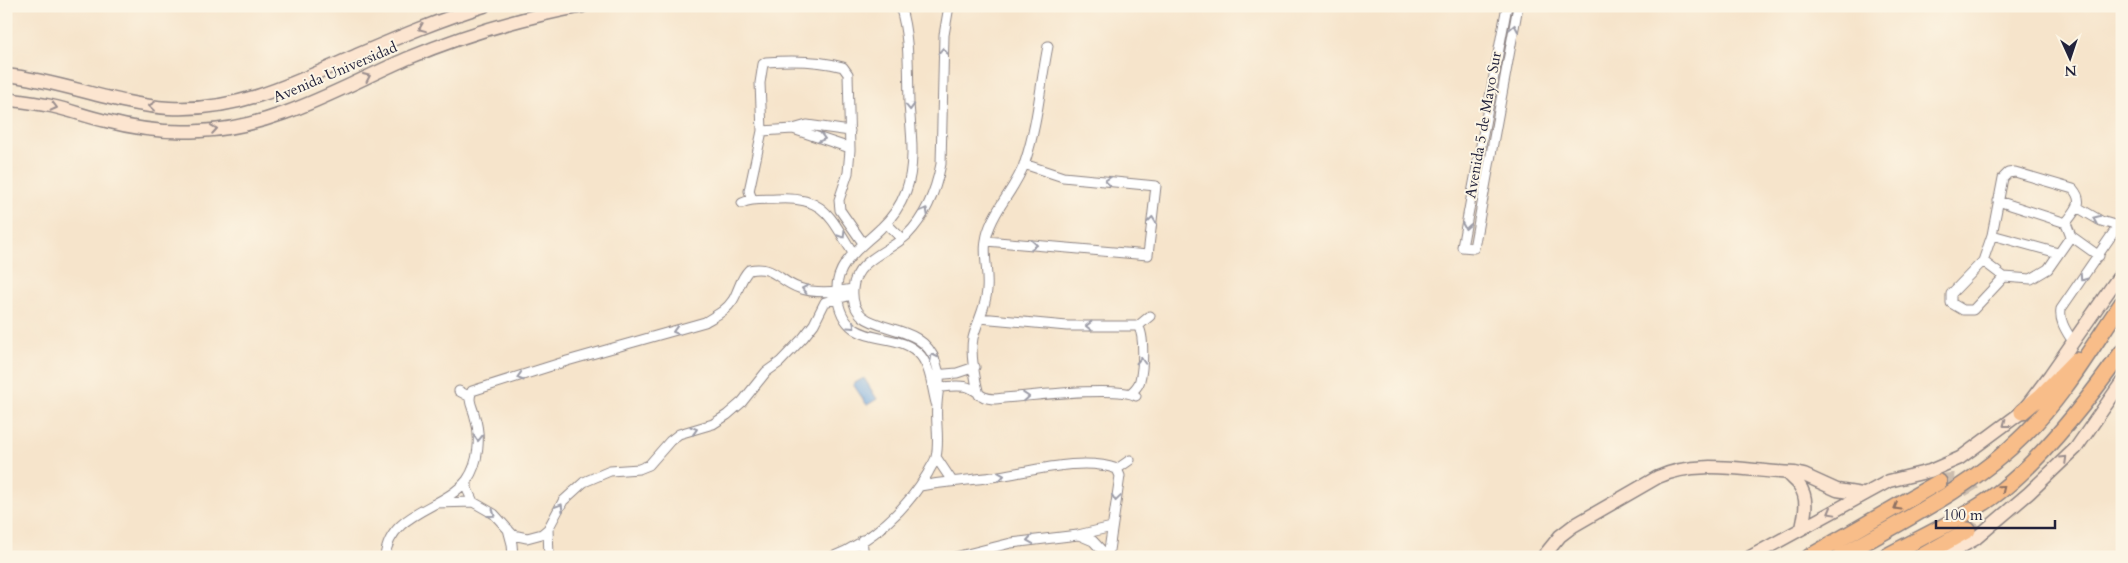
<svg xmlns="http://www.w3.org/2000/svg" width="2128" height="563" viewBox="0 0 2128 563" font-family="Cardo,serif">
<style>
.water{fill:#72a8e0;stroke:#4a658e}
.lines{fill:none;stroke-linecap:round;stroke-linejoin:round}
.highway-tunnel{stroke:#ccbdae;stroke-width:15;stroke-dasharray:15 8;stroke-linecap:butt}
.street-casing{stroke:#8c8383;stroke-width:11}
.secondary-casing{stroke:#8c8383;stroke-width:15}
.highway-casing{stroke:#8c8383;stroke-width:18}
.street{stroke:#fff;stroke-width:9}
.secondary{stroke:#fce5d0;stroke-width:12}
.highway{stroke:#f8bd89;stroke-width:15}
.oneway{stroke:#9a8d8d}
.oneway2{stroke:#9c9ca7}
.oneway3{stroke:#8d7062}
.labels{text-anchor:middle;stroke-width:4;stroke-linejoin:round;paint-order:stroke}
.street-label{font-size:15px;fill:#22223b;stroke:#fcf5e5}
</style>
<rect width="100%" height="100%" fill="#fcf5e5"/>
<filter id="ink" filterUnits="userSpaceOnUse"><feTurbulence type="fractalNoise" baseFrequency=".02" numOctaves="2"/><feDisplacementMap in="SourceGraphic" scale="10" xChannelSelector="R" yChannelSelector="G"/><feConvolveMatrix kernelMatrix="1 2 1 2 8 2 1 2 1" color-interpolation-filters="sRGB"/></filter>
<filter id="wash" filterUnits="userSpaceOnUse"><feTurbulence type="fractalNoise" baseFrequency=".0096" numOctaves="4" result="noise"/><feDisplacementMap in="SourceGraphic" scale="20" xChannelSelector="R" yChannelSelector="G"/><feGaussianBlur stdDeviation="1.12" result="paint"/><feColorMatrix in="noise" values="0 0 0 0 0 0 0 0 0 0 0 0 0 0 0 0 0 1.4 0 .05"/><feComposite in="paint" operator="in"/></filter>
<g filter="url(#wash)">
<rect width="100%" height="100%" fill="#f6e4cb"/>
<path class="water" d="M864 378 877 399 867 405 853 384Z"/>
</g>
<g filter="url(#ink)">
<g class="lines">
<path class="highway-tunnel" d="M1939 482C1953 479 1965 479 1973 493 1974 497 1977 501 1977 504 1978 514 1973 522 1968 530"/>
<defs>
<path id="street" d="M900 6C910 37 908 72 909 104 911 131 916 164 906 191 901 204 892 218 881 228 862 247 834 263 837 294 843 354 897 326 921 356 931 369 932 388 936 403
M1507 6 1462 247 1474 248 1518 6
M793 129 850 148
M762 131 793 129 807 125 850 131
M1024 164 1063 177 1156 186
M2015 172 2073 189C2085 203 2075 210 2066 223L2071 236 2048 269 2031 279 2004 277 1973 310H1963L1951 303V294L1983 261 1992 235 2003 178 2008 173Z
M752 199 749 191 762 131 760 83 763 64 766 62C792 60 818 60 843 67L848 74 850 150 848 173 839 200 840 210 863 243
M1998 201 2066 223
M742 203C753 198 765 200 777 199 825 196 830 217 853 253
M2077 207 2101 221 2118 226
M886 223 902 239
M1992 235 2058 253
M2071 236 2099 256
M986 241 1148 255
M1148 255 1156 186
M1983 261 2004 277
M980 318 1067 326H1138
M1138 326 1150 316
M2073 342C2067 332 2059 322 2061 309L2118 226 2122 224
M934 375 957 373 975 367
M934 388C944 387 961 384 970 388 981 392 978 398 995 399 1021 397 1118 385 1136 396
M459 391 470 397
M1131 393C1135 389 1139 386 1140 380 1143 369 1145 335 1138 326
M979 395C975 380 970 353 973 338 977 322 986 307 987 290 989 267 980 250 990 226 999 203 1017 186 1025 162 1038 123 1040 86 1048 46
M936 457 952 481
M1117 469 1130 460
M467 480V489L473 502
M920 486C942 482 963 481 985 478 1023 474 1081 455 1117 469L1120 476 1108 557
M436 503 473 502 494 514 513 535 527 538 542 534 548 529 563 501 584 482 610 471 639 469 649 465 670 441 679 434 713 424 727 415 742 402 766 372 780 362 803 338 814 324 825 302 848 296
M508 529 512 544 513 557
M548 529 549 557
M1079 535 1093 541 1108 557
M862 540 864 557
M385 557C390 511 443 510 467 480 479 463 481 436 475 417 473 407 467 401 472 391L567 361 705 322C715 316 726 311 733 300 739 290 740 279 749 270 775 265 778 281 799 288 815 294 836 292 853 289
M832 557C871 542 907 509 928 473 930 468 935 462 936 457 940 440 935 421 937 404 938 387 942 380 936 363 920 313 849 342 853 289 855 260 889 252 907 235 926 216 936 190 941 164L944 35 949 6
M955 557 1011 543 1078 535 1112 527"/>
<path id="secondary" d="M6 75C62 81 113 104 169 108 237 112 297 82 357 55 399 37 441 19 484 6
M6 99C21 101 36 103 51 106 70 110 88 117 106 121 136 129 168 133 200 131 274 128 340 88 406 59 463 35 523 17 583 6
M1788 473C1791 478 1796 480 1799 485 1809 498 1805 514 1802 528
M1543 557 1560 536 1573 526 1658 477C1699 458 1751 472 1795 473L1804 475 1837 490 1862 494
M1750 557 1889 481 1930 471 1960 458 2022 412 2050 375 2122 272
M1943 557 1975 539 2029 493 2076 448 2122 382"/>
<path id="highway" d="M2022 412 2041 396 2076 360
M1809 557 1939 482
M1839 557C1904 520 1973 487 2025 434 2064 396 2091 348 2122 303
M1885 557C1916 540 1949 525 1979 506 2032 474 2086 403 2122 352
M1920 557 1968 530"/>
</defs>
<use href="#street" class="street-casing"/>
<use href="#secondary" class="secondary-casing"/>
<use href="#highway" class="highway-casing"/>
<use href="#street" class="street"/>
<use href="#secondary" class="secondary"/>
<use href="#highway" class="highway"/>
</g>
<defs><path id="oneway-chevron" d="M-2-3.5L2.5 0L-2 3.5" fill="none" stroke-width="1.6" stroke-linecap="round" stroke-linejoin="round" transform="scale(1.25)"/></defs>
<g class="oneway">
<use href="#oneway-chevron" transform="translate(422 28) rotate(158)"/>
<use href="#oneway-chevron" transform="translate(367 77) rotate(-24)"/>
<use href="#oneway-chevron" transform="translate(152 106) rotate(-174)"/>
<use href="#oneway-chevron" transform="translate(54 107) rotate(14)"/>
<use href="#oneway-chevron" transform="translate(214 129) rotate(-9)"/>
<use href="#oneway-chevron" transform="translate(2006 424) rotate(143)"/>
<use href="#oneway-chevron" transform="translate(2064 459) rotate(-44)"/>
<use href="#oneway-chevron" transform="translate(1831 512) rotate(151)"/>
</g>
<g class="oneway2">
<use href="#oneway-chevron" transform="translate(1514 28) rotate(-79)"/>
<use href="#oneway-chevron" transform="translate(943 51) rotate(-88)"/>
<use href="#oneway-chevron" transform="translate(910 107) rotate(88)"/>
<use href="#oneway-chevron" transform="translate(822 138) rotate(15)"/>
<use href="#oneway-chevron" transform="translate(1108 181) rotate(-175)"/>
<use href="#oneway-chevron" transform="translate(925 211) rotate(-62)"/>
<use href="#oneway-chevron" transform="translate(2096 219) rotate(-156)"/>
<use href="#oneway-chevron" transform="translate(1152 220) rotate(-83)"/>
<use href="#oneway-chevron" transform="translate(1466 226) rotate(100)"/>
<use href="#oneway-chevron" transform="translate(842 235) rotate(57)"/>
<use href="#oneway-chevron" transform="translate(1034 245) rotate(5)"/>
<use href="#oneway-chevron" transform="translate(2083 278) rotate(125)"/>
<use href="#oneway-chevron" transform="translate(805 289) rotate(-168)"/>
<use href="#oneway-chevron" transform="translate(852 326) rotate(42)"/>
<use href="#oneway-chevron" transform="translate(1089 326) rotate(-180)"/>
<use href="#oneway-chevron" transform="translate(676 331) rotate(163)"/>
<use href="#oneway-chevron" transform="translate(933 357) rotate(-117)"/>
<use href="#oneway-chevron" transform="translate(1141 361) rotate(-87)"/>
<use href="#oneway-chevron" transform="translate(520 377) rotate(163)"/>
<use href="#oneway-chevron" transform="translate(1026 397) rotate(-4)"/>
<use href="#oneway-chevron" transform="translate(694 430) rotate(-17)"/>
<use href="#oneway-chevron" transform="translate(478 438) rotate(91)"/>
<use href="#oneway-chevron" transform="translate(1001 476) rotate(-9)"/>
<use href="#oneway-chevron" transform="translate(1116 498) rotate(98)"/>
<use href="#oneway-chevron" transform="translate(560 507) rotate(-59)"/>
<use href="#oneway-chevron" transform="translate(492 514) rotate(36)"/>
<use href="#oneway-chevron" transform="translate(1030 540) rotate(171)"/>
</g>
<g class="oneway3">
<use href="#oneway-chevron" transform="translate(2002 488) rotate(-39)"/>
<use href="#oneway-chevron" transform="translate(1897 507) rotate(150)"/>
</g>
</g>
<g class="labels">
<g class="street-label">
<text transform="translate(335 72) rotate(-23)" y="5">Avenida Universidad</text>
<text transform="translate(1483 125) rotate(-80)" y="5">Avenida 5 de Mayo Sur</text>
</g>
</g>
<rect width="2128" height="563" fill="none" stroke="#fcf5e5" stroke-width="25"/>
<g transform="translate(2070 58) rotate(177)" stroke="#fcf5e5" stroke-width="4" paint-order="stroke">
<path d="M0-4L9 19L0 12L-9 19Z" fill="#22223b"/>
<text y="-8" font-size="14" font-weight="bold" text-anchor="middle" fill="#22223b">N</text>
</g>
<path d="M1936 520v8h119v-8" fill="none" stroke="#22223b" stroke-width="2.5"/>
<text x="1943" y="520" font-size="15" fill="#22223b" stroke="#fcf5e5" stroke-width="4" paint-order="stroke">100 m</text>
</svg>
